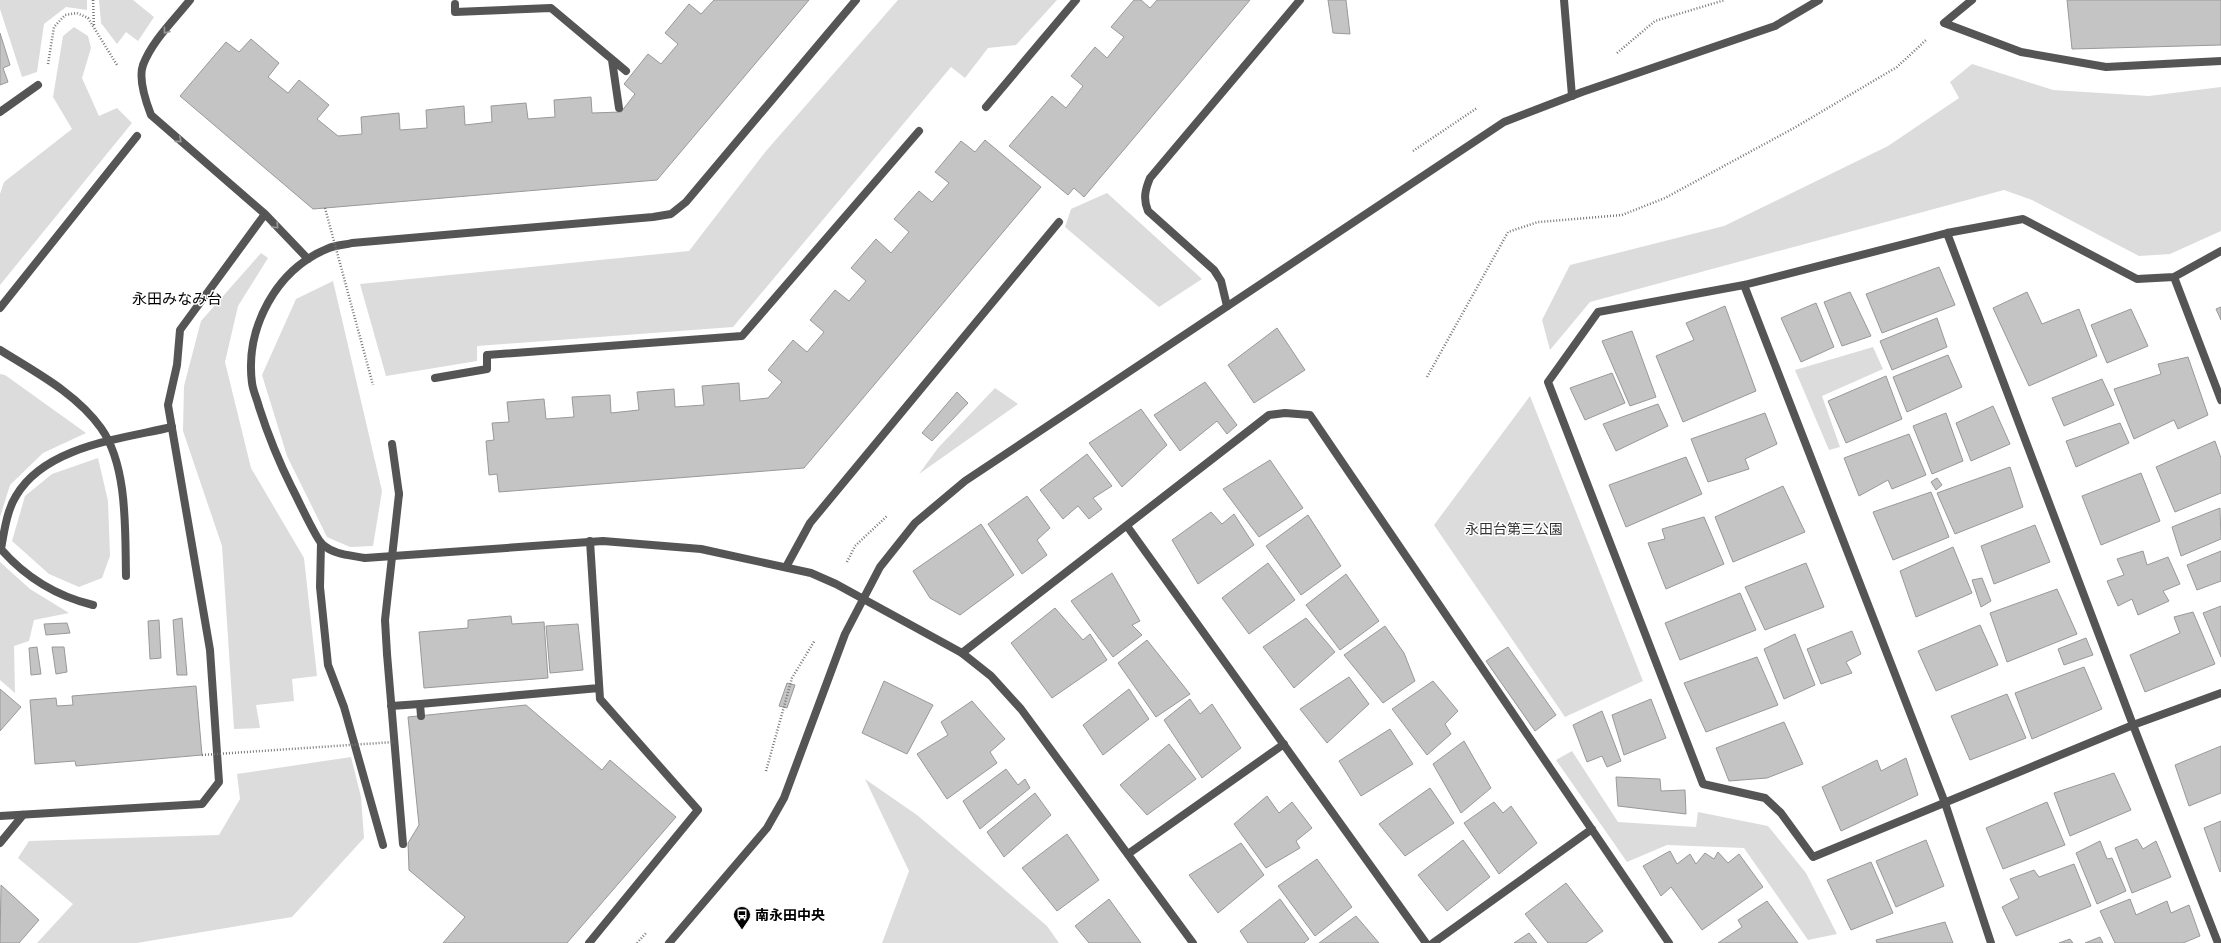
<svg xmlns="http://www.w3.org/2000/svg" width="2221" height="943" viewBox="0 0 2221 943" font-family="Manrope,'Noto Sans JP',sans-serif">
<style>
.green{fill:#dcdcdc}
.building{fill:#c4c4c4;stroke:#999}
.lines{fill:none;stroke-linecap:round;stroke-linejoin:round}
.path{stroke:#777;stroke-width:2.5;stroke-dasharray:1 2;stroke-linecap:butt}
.service{stroke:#555;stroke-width:8}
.pedestrian{stroke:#555;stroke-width:8}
.minor{stroke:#555;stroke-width:8}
.tertiary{stroke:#555;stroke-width:8}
.path-bridge{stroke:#777;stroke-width:2.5;stroke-dasharray:1 2;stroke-linecap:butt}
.pedestrian-bridge{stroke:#555;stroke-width:8}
.oneway{stroke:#999}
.labels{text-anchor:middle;stroke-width:3;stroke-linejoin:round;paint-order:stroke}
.park-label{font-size:14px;fill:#333;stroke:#fff}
.poi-label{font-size:14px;font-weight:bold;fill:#000;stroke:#fff;text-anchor:start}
.neighbourhood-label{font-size:15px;fill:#000;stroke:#fff}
</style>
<rect width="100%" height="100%" fill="#fff"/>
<path class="green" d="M0 0H87V10L66 7 44 24 37 72 22 77 0 9Z
M99 0H133L154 17 138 41 126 32 117 44 101 23Z
M898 0H1057L1016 45 988 48 965 78 951 67 733 327 477 346V361L386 376 360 284 689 251 766 151Z
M74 27 88 36 91 48 82 78 99 116 117 108 132 123 0 285V194L4 182 72 129 53 97 63 36Z
M1972 64 2053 90 2149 96 2221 87V231L2170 254 2139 256 2032 200 2004 190 1590 302 1550 350 1542 320 1570 265 1724 226 1888 146 1959 98 1950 82Z
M1107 193 1202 279 1159 307 1065 227 1071 209Z
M261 253 268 258 238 306 225 362 251 468 304 558 317 676 292 679 294 701 256 705 260 728 234 729 222 546 183 431 184 386 201 321Z
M333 281 382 491 373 546 350 547 327 537 287 456 262 375 296 299Z
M1873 347 1883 369 1822 396 1840 447 1829 450 1795 370Z
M0 374 5 375 86 433 43 453 10 485 0 517Z
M995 388 1018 404 919 474 938 448Z
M1530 396 1643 681 1565 717 1434 525Z
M98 458 108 501 110 556 102 578 79 587 49 574 12 541 25 496 52 474Z
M0 562 30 589 69 613 34 620 29 641 14 646 15 693 0 680Z
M1572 751 1618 822 1696 827 1698 812 1768 826 1806 873 1837 934 1808 940 1744 848 1667 845 1627 862 1556 760Z
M351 757 361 797 364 838 292 917 137 943H37L73 904 18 858 29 841 219 835 240 799 237 774Z
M865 779 917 815 1047 926 1059 943H882L909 871Z"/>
<path class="building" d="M714 0H809L657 180 313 209 180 96 226 42 239 52 251 39 279 63 268 77 288 93 299 80 329 105 317 119 338 136 362 134 361 117 399 113 400 130 427 128 426 110 464 106 465 125 492 122 491 106 526 103 528 119 555 117 554 100 591 97 592 113 621 112 635 94 624 84 648 54 661 64 678 44 665 33 689 4 701 14Z
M1134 0H1141L1150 8 1157 0H1250L1084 197 1074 188 1068 195 1009 146 1052 96 1066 108 1083 86 1071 76 1095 47 1107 58 1124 37 1111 27Z
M1328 0H1346L1350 34 1333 33Z
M2067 0H2221V45L2072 49Z
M0 33 10 65 3 68 8 82 0 85Z
M985 140 1041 187 804 468 499 492 497 474 489 475 486 441 494 440 492 423 509 422 507 402 544 399 546 419 574 417 572 397 610 395 611 413 639 410 637 392 674 389 675 407 704 405 702 386 739 383 740 401 768 398 782 382 768 370 793 340 807 352 824 332 810 320 835 290 849 301 866 281 851 268 876 239 891 253 909 232 894 219 919 191 932 202 949 183 935 172 961 141 975 152Z
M1939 267 1955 305 1882 333 1866 294Z
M1850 292 1871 336 1842 346 1824 302Z
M2027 292 2042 324 2079 309 2097 356 2029 386 1993 308Z
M1816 303 1834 347 1801 362 1781 318Z
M1725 306 1756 391 1683 422 1656 356 1694 340 1686 323Z
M2221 307V320L2216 309Z
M2131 309 2148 346 2107 363 2091 325Z
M1937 318 1947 347 1892 370 1880 341Z
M1277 328 1305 370 1254 403 1228 365Z
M1632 331 1656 397 1630 406 1602 341Z
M1948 355 1962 387 1907 412 1893 377Z
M2188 357 2208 415 2178 429 2174 420 2134 439 2114 389 2161 374 2158 364Z
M1612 373 1625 403 1585 420 1570 388Z
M1886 376 1902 419 1846 443 1828 401Z
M2102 379 2114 405 2064 426 2052 398Z
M1205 382 1237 425 1227 434 1217 421 1180 451 1154 415Z
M957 392 968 403 932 441 922 433Z
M1658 404 1668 426 1616 451 1603 424Z
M1993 406 2010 444 1971 461 1956 423Z
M1141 409 1167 445 1122 487 1089 443Z
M1765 413 1777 444 1745 459 1749 469 1708 482 1691 439Z
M1946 413 1963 461 1932 474 1913 426Z
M2120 423 2129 443 2076 467 2066 441Z
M1909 434 1926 475 1892 489 1888 480 1859 496 1844 458Z
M2215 441 2221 458V493L2175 512 2156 467Z
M1087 454 1112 486 1093 498 1102 509 1089 519 1078 506 1063 519 1040 490Z
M1686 457 1702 494 1626 527 1609 485Z
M1270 460 1303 508 1259 537 1223 489Z
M2010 467 2023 507 1955 534 1937 493Z
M2141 473 2160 521 2101 545 2082 496Z
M1937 478 1942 485 1936 490 1931 482Z
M1783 486 1805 532 1733 562 1715 517Z
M1931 492 1949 537 1893 560 1873 512Z
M1027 496 1050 528 1037 540 1047 555 1022 574 988 524Z
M2220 508 2221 539 2181 556 2172 527Z
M1211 512 1222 524 1234 514 1254 545 1198 584 1172 540Z
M1308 515 1341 566 1301 595 1266 546Z
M1704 517 1724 564 1666 589 1648 543 1665 539 1662 529Z
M981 524 1014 575 960 615 930 598 913 571Z
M2035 525 2050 562 1994 584 1981 546Z
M1953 547 1972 593 1916 617 1900 571Z
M2143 551 2147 565 2168 557 2180 584 2163 591 2169 601 2138 615 2132 599 2118 606 2107 581 2124 575 2117 559Z
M2221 551V581L2197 590 2187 565Z
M1268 563 1295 600 1249 634 1222 598Z
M1806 563 1824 607 1765 630 1745 587Z
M1112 573 1140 621 1132 625 1142 635 1113 657 1071 601Z
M1346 574 1379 621 1340 650 1306 605Z
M1982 578 1991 601 1981 607 1972 580Z
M2057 589 2077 634 2007 662 1990 613Z
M1740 593 1756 630 1680 660 1665 623Z
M2221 606V657L2203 613Z
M1055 608 1083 640 1090 634 1107 660 1052 698 1011 643Z
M2193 612 2215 664 2145 692 2130 655 2180 633 2174 617Z
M511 616 512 624 544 622 548 678 424 688 419 632 468 628V620Z
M182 618 187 675H177L173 620Z
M1306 618 1335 652 1294 688 1263 647Z
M159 620 161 658 150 659 148 621Z
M67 623 70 633 46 635 44 624Z
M578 624 583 670 550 673 546 626Z
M1980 625 1998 665 1936 691 1918 651Z
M1385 626 1404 653 1415 681 1383 703 1344 655Z
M1852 631 1861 654 1846 662 1852 673 1821 684 1807 649Z
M1795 634 1815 685 1784 699 1764 649Z
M2086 638 2093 655 2064 665 2058 649Z
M1147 640 1190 694 1156 717 1118 663Z
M37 647 41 674 31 675 29 648Z
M52 647H64L67 672 56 674Z
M1508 647 1556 715 1535 731 1486 661Z
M1757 657 1778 705 1706 732 1684 683Z
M2084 667 2102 709 2032 739 2015 693Z
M1349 677 1369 704 1327 743 1300 709Z
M884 681 933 705 907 754 862 733Z
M1433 681 1458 711 1445 724 1451 734 1427 755 1392 709Z
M787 683 795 685 787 708 779 706Z
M196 686 202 755 76 766 75 761 35 764 30 700 56 698 57 706 73 705 72 696Z
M0 689 21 707 0 731Z
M1129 689 1149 719 1103 755 1083 725Z
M2007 694 2026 738 1970 760 1951 716Z
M1190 699 1200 714 1212 704 1241 748 1202 778 1164 720Z
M1651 699 1666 738 1624 755 1612 715Z
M972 701 1005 739 990 752 997 763 947 799 917 754 948 735 941 722Z
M526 705 602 770 610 760 676 817 567 943H443L465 917 409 870 408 843 419 825 408 717Z
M1602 711 1621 761 1607 767 1602 756 1587 762 1573 725Z
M1784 722 1803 764 1767 778 1729 781 1716 748Z
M1390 729 1413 764 1361 796 1339 761Z
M1464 741 1491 788 1461 813 1433 764Z
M1169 744 1196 779 1147 815 1120 785Z
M2221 746V793L2189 806 2175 765Z
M1906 758 1918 795 1841 831 1822 787 1877 760 1881 771Z
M1006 769 1018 785 1025 779 1030 788 980 829 963 801Z
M2114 773 2131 810 2070 836 2054 793Z
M1616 777 1660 779 1661 791 1685 790 1686 814 1618 806Z
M1430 788 1454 823 1405 856 1379 824Z
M1035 793 1051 815 1004 857 987 832Z
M1267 796 1279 813 1292 802 1312 828 1296 841 1300 848 1266 868 1234 824Z
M1494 802 1503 813 1511 806 1537 843 1499 874 1464 823Z
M2047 802 2065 845 2003 869 1986 828Z
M2221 821V871L2220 872 2204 828Z
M1067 834 1099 880 1057 911 1022 868Z
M2137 839 2143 849 2156 841 2171 877 2132 893 2115 848Z
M1463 840 1490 877 1447 911 1418 875Z
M1926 840 1944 886 1896 907 1876 861Z
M2100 841 2107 859 2112 858 2126 891 2097 904 2076 853Z
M1241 843 1264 875 1218 913 1189 875Z
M1670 851 1677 864 1690 854 1696 864 1705 853 1714 859 1718 852 1728 863 1739 854 1763 887 1702 930 1671 887 1661 896 1643 866Z
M1317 859 1352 907 1315 936 1278 886Z
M1871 862 1893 913 1851 930 1827 880Z
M2074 864 2091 906 2016 936 2002 907 2019 898 2010 879 2034 870 2039 877Z
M1566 883 1603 931 1586 943H1548L1525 914Z
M1 885 39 920 19 943H0Z
M1109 899 1141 943H1089L1075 926Z
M1280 899 1309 939 1304 943H1248L1240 931Z
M2130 899 2136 915 2167 901 2171 913 2189 905 2200 936 2183 943H2115L2100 911Z
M1767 901 1798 943H1718L1742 927 1738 920Z
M1356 916 1379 943H1319Z
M1945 922 1953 943H1877L1876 940Z
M1529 933 1537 943H1514Z
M2100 937 2103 943H2085Z
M2070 939 2073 943H2059Z"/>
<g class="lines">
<path class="path" d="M93 0 94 27
M1617 53 1655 21 1725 0
M48 64 54 27 65 15 77 13 88 18 117 65
M1413 151 1477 108
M1427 377 1508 232 1538 222 1622 215 1665 198 1794 128 1897 67 1926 40
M847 562 855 546 887 516
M766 771 792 678 815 640
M637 943 646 933"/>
<path class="service" d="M190 0C174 20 152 41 143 65 138 79 146 102 151 115L265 214 308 259
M1564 0 1572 96
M1972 0 1944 23 2021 52 2106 67 2221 61
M0 112 38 85
M1227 306 1221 281 1214 270 1148 211C1143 199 1145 190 1150 178L1300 0
M321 543 320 587 328 665 344 707 383 845
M786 567 810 523 1059 222
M421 716 420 704 599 688
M0 816 202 804 219 782 210 650 168 405 177 365 180 330 265 214
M589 943 698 810 600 699 590 541"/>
<path class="pedestrian" d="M455 4V12L551 8 626 71
M612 60 619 108
M986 107 1076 0
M0 308 137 136
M0 350C35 372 76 393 101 428 128 466 125 531 126 576
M435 378 487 369V355L742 336 919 131
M392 444 399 494
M0 548C25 577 56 596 93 605
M1 549C4 532 7 510 16 496 45 446 121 439 172 427
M387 654 403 844
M391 706 420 704
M0 843 23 815"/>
<path class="minor" d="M1947 233 2133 725 2218 943
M2221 251 2174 277 2137 279 2023 219 1947 233 1744 285 1598 312 1548 382 1703 784 1765 798 1781 813 1813 857 2133 725 2221 693
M2174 277 2221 400
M1744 285 1945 803 1991 943
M1127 526 1426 943
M962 653 1269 415 1285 413 1310 415 1669 943
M1128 854 1284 744
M1433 943 1592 829"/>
<path class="tertiary" d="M856 0 686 202 671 214 653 217 352 243C345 245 336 245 329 248 276 269 245 328 252 383 253 391 257 399 259 407 268 435 279 462 292 488 298 499 315 537 322 544 334 555 350 555 365 558L603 541 701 549 811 573 836 584 962 653 991 676 1021 709 1193 943
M669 943 767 828 784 798 845 634 880 567 915 523 965 481 1504 122 1582 92 1775 26 1819 0"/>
<path class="path-bridge" d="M325 208 373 385
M202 755 394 742"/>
<path class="pedestrian-bridge" d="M387 654 385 620 399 494"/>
</g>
<defs><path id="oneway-chevron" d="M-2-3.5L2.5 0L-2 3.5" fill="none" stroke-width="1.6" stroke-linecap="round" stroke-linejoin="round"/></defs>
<g class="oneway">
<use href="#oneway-chevron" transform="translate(166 31) rotate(128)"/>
<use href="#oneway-chevron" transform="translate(179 140) rotate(41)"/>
<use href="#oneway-chevron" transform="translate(276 226) rotate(46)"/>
</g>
<defs>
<symbol id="bus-pin" viewBox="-11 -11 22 30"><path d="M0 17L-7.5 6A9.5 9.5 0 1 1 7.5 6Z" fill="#000" stroke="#fff"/><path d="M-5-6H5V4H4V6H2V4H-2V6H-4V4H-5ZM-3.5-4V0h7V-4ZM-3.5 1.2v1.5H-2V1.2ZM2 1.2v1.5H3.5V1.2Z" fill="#fff"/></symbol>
</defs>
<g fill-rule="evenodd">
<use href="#bus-pin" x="732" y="905" width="20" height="27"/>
</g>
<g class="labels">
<g class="park-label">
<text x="1514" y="534">永田台第三公園</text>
</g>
<g class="poi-label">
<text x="755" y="920">南永田中央</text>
</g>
<g class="neighbourhood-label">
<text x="177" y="304">永田みなみ台</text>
</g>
</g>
</svg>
